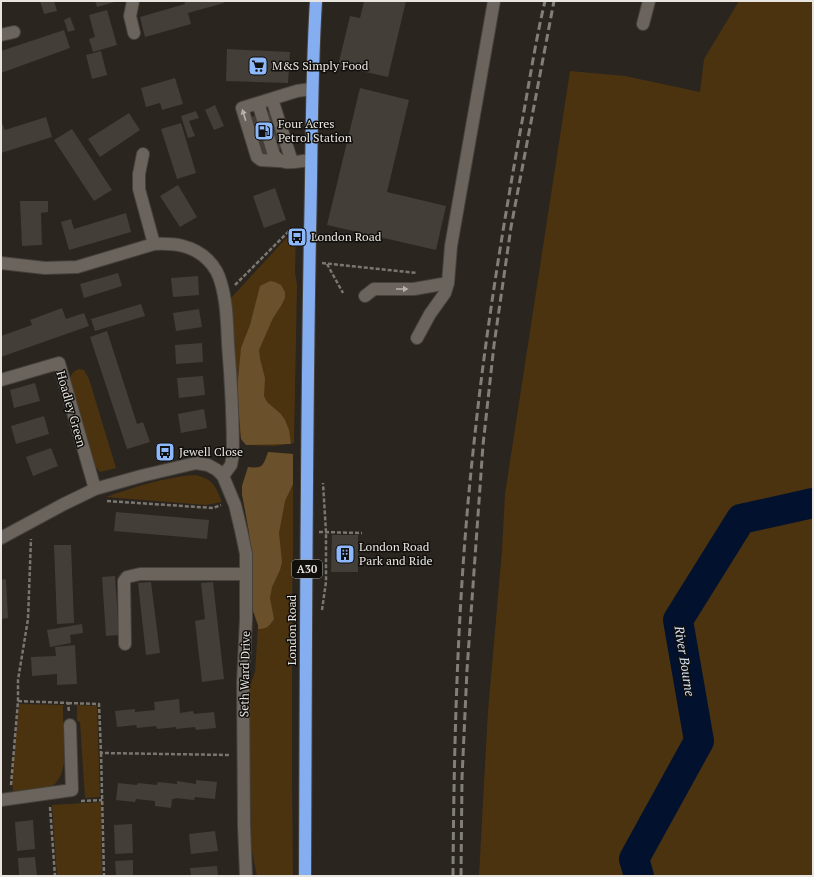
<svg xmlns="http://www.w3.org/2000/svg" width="814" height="877" viewBox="0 0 814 877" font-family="'PT Serif',serif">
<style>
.green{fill:#4c3310}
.forest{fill:#6b502c}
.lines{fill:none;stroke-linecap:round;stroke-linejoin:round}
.river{stroke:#02122e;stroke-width:30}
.building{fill:#433e37}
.minor-casing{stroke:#46423c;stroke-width:14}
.highway-casing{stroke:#46423c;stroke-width:14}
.path{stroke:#7a7670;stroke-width:2.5;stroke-dasharray:4 2;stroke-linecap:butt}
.minor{stroke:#6a645d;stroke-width:12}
.highway{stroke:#84aef0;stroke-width:12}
.rail{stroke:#827e79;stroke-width:3;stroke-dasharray:8 4;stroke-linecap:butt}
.oneway{fill:#b6b1ac}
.labels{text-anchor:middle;stroke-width:3;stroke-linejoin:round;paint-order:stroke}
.shield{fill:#110f0c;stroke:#a8a5a1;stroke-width:1}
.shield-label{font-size:11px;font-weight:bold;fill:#e8e5e1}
.poi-label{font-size:12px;fill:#e8e5e1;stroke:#110f0c;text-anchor:start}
.street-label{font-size:12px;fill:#e8e5e1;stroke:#110f0c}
.water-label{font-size:13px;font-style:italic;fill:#d3e3fb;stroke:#110f0c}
</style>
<rect width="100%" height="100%" fill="#2a251f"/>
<path class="green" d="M739 1H813V876H479L488 711 502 551 505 494 570 71 625 76 700 92 704 59Z
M289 235H296L295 272 297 285 294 443 274 446 246 445 241 439 234 358 231 298Z
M79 369 84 370 89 379 116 468 100 472 95 466 91 454 70 381C70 375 73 371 79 369Z
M268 452 293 454V553L292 607V777L293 876H257L251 846 248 748V692L255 672 258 625 252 608 253 579 251 554 249 532 242 494V486L248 467 267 469Z
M195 475C213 479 215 485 222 502L206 505 106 497C134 487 165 477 195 475Z
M19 704 63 705 64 763 61 775 55 784 50 787 13 792 12 778Z
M77 705 97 706 100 797 85 798 80 722 77 721Z
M101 802 102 876H57L52 805Z"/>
<path class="forest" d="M270 281 275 282 281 285 285 292V298L281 306 273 318 259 350 260 359 265 378 264 396 267 402 281 414 285 420 289 430 291 444 246 445 241 439 237 391 241 348 250 325 260 286Z
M268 452 293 454V484L285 501 279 533 282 562 280 570 272 587 270 598 274 619C269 626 267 629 258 629V625L252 608 253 579 251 554 249 532 242 494V486L248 467C263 469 263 466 268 452Z"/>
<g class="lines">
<path class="river" d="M639 876 634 859 699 741 678 620 741 519 813 503"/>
</g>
<path class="building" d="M40 1H54L57 11 44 14Z
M95 1H118L97 7Z
M184 1H223L224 3 188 13 191 24 145 37 140 17 185 4Z
M364 1H406L388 77 338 66 350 16 360 18Z
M107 10 117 45 93 52 89 39 95 37 89 15Z
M70 17 75 30 68 32 64 20Z
M64 30 70 48 1 73V51Z
M227 49 290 52 288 83 226 81Z
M101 51 107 75 92 79 86 55Z
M175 78 183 104 162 110 160 103 146 107 141 88Z
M360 88 409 100 387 192 446 206 436 250 327 225Z
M215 105 224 126 214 130 205 110Z
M279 109 290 146 251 157 240 120Z
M196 111 199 118 189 121 195 136 188 138 181 116Z
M129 113 140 130 100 157 88 139Z
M46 117 52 137 1 153V123H2L5 130Z
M181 123 196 173 177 179 161 129Z
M72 129 112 190 94 201 54 140Z
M178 185 197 217 180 227 160 196Z
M275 188 286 220 264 228 253 196Z
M20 201H48V212L41 213 42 245 22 246Z
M126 213 131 232 69 250 61 222 71 219 74 229Z
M118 273 122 286 84 298 80 284Z
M198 276 199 295 173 297 171 278Z
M141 304 145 316 95 331 91 319Z
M62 308 66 319 84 313 89 326 1 357V336L32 325 30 320Z
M199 309 202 327 176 331 173 313Z
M107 331 137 424 143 422 150 442 127 449 90 337Z
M202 343 203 362 176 364 175 345Z
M203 376 205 395 179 398 177 378Z
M35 383 40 401 14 408 10 390Z
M204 409 207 428 181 433 178 414Z
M44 416 49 434 16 444 11 426Z
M51 448 58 466 33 476 26 457Z
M116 512 209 520 207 539 114 531Z
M332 535H358V572H331Z
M54 545H71L74 623 57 624Z
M115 576 119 635 106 636 102 577Z
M6 579 8 618 1 619V580Z
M151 582 160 653 146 655 138 583Z
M213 582 224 679 202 682 195 621 205 619 201 583Z
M82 624 83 633 70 635 71 643 50 647 47 630Z
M75 645 77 684 57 685V674L32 676 31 657 56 656 55 647Z
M179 699 180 713 193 711 194 714 214 712 216 728 196 730 195 727 176 729V727L157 729 156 726 137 728 136 725 117 727 115 711 135 709V712L155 710 154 702Z
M196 780 217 782 215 799 195 797 194 800 175 798V799H172L171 808 155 806V801L136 799 135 802 116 800 118 783 137 785 138 783 157 785 158 782 177 784V781L196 784Z
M33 820 35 849 17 851 15 822Z
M132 824 133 853 115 854 114 825Z
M215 831 218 851 191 854 189 834Z
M35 857 37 876H19L18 858Z
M133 860V876H116L115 861Z
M217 866 218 876H191L190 868Z"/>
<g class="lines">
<defs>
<path id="minor" d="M133 1 130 16 134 33
M643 24 649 1
M1 35 14 32
M272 99 292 162
M258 103 242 108 257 157 261 160 279 161
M143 154 139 174V189L154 244
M311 160C297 161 283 167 274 155L258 103 297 91 311 89
M1 263 45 268 77 267 154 244C174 243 193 245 208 260 214 266 219 275 221 283 227 303 227 324 228 344 231 381 233 418 233 455L231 465 223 476
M365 296 374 289H414L448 283
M417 338 430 314 445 293 448 283 451 246 494 1
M1 380 59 363 95 489
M1 538 64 504 95 489 141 476 196 463 208 465 217 470 223 476 235 505 241 530 246 554V619L243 683 244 826 246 876
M125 644 124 581 127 577 140 574H246
M1 800 72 790 70 725"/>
<path id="highway" d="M305 876C306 662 306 448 310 234 312 156 311 79 316 1"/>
</defs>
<use href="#minor" class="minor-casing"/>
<use href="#highway" class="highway-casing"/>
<path class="path" d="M322 263 417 273
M327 264 343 293
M235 285 289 231 297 229
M107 501 213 508 221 505
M319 532 362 533
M322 610 326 582V532L323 483
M18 701 68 703 69 712
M68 703 99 704 101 753 229 755
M101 753 104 876
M11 785 18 701V680L28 619 31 539
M81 801 102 800
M50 807 55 876"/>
<use href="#minor" class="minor"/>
<use href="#highway" class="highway"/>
<path class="rail" d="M453 876C454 731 458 587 474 443 485 337 502 232 521 127 529 85 535 43 545 1
M461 876 462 778 467 670 483 445 494 345 511 227 554 1"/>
</g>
<defs><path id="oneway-solid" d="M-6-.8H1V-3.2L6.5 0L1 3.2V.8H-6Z"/></defs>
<g class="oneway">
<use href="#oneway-solid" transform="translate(244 115) rotate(-107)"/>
<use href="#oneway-solid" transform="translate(402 289)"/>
</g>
<defs>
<symbol id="supermarket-square" viewBox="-11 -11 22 22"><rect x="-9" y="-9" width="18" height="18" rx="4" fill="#8db9fc" stroke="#110f0c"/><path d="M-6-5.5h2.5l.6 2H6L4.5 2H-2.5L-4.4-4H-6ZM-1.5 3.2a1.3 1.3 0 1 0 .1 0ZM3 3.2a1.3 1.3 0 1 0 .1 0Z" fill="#111"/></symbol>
<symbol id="fuel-square" viewBox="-11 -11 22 22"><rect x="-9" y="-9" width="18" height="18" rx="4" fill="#8db9fc" stroke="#110f0c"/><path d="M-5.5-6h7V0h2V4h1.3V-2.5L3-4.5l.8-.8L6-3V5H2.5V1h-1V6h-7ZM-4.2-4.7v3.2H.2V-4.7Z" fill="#111"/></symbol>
<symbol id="bus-square" viewBox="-11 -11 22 22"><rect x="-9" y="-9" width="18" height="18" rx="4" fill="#8db9fc" stroke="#110f0c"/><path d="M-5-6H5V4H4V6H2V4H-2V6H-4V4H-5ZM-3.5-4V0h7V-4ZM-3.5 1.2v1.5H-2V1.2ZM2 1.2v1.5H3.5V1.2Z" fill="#111"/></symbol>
<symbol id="building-square" viewBox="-11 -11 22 22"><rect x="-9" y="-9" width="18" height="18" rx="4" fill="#8db9fc" stroke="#110f0c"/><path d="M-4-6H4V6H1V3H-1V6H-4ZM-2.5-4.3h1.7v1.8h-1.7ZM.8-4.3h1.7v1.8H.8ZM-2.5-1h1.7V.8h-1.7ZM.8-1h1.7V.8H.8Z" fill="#111"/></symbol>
</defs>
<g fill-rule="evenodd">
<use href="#supermarket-square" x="247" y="55" width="22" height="22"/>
<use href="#fuel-square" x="253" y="120" width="22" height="22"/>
<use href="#bus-square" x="286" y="226" width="22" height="22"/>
<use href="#bus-square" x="154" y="441" width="22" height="22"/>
<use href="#building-square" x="334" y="543" width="22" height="22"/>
</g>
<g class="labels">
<rect class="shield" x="292" y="560" width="30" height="18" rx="3"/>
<g class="shield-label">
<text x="307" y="573">A30</text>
</g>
<g class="poi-label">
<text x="272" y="70">M&amp;S Simply Food</text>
<text x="278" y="128">Four Acres<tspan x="278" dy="14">Petrol Station</tspan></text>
<text x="311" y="241">London Road</text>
<text x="179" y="456">Jewell Close</text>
<text x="359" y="551">London Road<tspan x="359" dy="14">Park and Ride</tspan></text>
</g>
<g class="street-label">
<text transform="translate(71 409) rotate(74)" y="4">Hoadley Green</text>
<text transform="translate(292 630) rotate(-90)" y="4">London Road</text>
<text transform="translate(245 674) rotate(-89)" y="4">Seth Ward Drive</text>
</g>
<g class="water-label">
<text transform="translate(685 661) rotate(81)" y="5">River Bourne</text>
</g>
</g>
<rect width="814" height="877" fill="none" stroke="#e8e5e1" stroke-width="4"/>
</svg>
